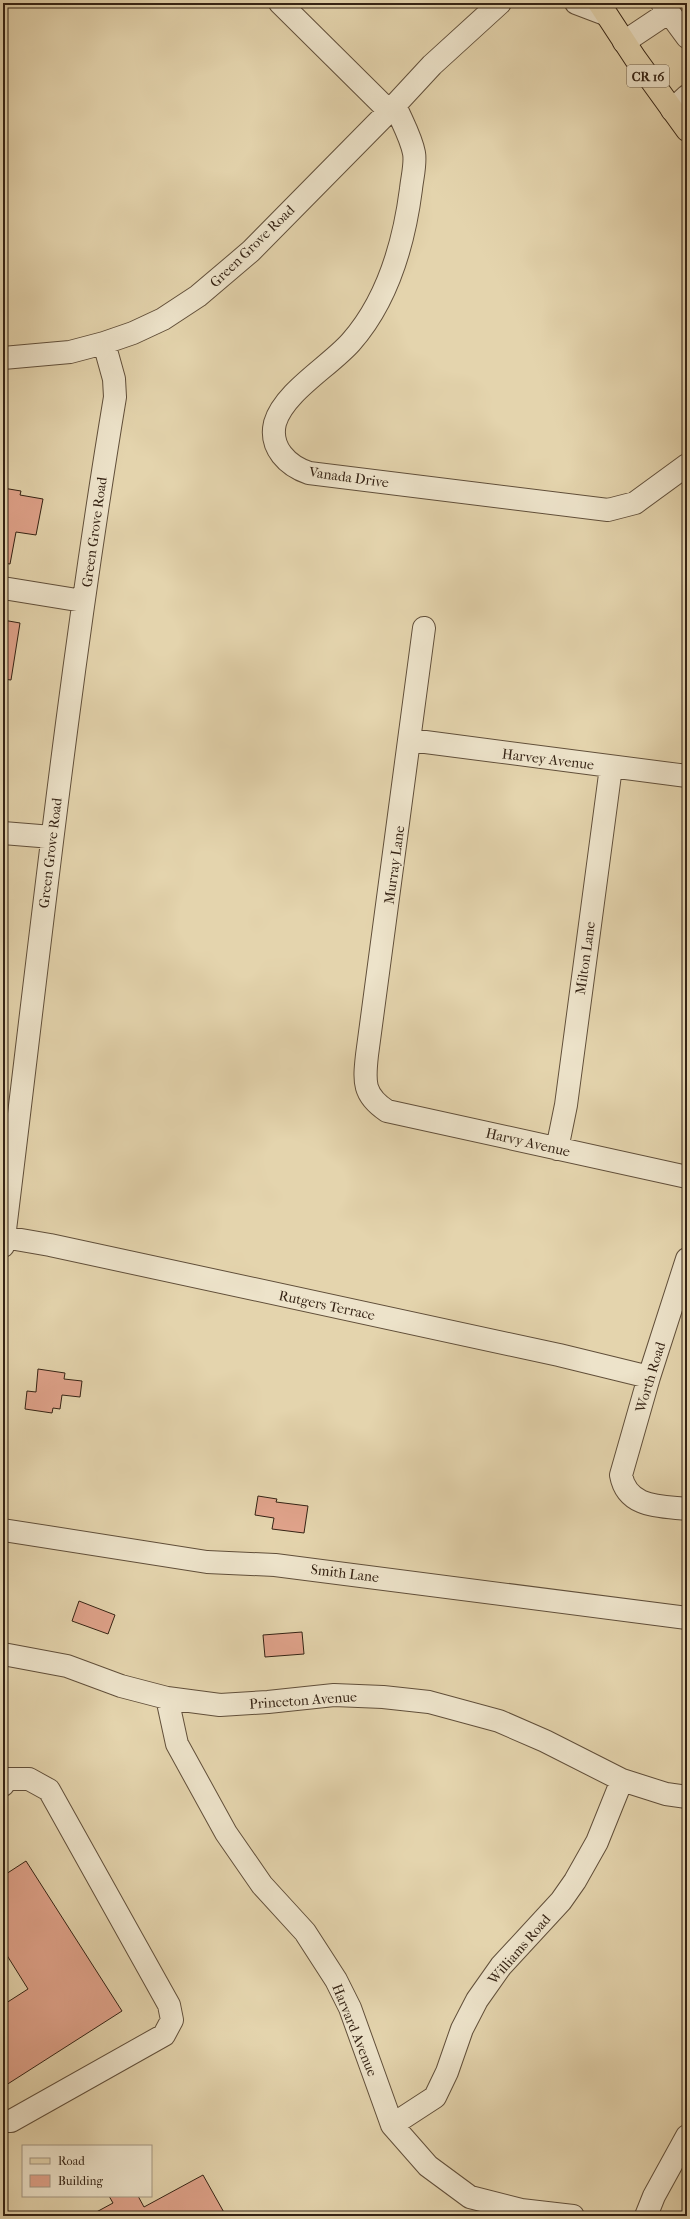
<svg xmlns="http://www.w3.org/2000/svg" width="690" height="2219" viewBox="0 0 690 2219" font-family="'IM FELL French Canon',serif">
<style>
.building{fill:#e0a38b;stroke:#352314}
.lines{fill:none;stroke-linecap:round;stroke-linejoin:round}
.minor-casing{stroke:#614f3a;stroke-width:24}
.major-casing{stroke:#352314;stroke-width:24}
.minor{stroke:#ede3ca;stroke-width:22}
.major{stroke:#e4d4ad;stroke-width:22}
.labels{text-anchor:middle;stroke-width:3.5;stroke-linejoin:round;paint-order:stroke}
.shield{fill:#ede3ca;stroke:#6c5d4b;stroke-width:1}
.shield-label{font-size:13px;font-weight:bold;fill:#352314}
.street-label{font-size:14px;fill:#352314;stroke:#ede3ca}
</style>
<rect width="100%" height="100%" fill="#e4d4ad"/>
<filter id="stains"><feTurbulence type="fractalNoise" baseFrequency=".005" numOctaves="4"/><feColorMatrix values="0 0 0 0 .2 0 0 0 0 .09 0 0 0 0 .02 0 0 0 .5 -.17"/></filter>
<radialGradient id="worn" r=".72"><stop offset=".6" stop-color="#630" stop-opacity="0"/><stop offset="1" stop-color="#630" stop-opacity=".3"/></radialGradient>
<path class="building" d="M3 488 21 491 20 495 43 499 36 535 16 532 10 564 3 563Z
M3 620 20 623 11 680 3 679Z
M38 1369 65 1373 64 1379 82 1381 80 1397 62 1395 60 1409 53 1408 52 1413 25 1409 27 1391 36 1392Z
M258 1496 277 1499 276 1502 308 1506 304 1533 272 1529 274 1518 255 1515Z
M79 1601 115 1615 108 1634 72 1621Z
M302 1632 304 1654 265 1657 263 1635Z
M26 1861 122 2011 3 2087V2005L28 1989 3 1949V1890L6 1874Z
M203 2175 226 2216H89L113 2203 109 2196H138L144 2207Z"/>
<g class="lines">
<defs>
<path id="minor" d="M280 3 389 111
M576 3 605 14
M662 3 687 37
M624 42 669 12
M395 105C401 120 411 137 414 153 416 164 412 178 411 189 404 243 388 300 351 342 330 366 284 392 275 423 269 448 288 466 309 473L608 510 635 503 687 465
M672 110 687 96
M3 358 70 352 104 343 133 333 163 319 198 296 251 251 395 105 432 65 500 3
M3 588 83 601
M424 628 367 1055C364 1082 363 1095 387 1111L687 1177
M410 740 687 776
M3 833 52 837
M557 1149 566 1105 611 767
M4 1237 50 1245 559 1355 649 1377
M3 1246C38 963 68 679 115 397L114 379 104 343
M687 1259 649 1377 621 1475C627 1508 660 1506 687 1509
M3 1530 207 1562 275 1565 687 1618
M3 1654 67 1666 121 1686 167 1698 220 1705 268 1702 334 1695 383 1697 429 1702 499 1721 545 1741 622 1780 666 1794 687 1797
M167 1698 177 1744 226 1833 262 1885 305 1932 336 1980 350 2008 392 2125 428 2166 470 2197 521 2210 573 2216
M3 1785 7 1779H29L49 1790 169 2005 172 2020 164 2035 11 2121H3
M392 2125 435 2097 447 2072 462 2029 477 2000 501 1966 561 1901 575 1881 597 1842 622 1780
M646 2216 654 2196 687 2136"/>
<path id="major" d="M599 3 635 58 687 130"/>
</defs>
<use href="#minor" class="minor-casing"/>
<use href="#major" class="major-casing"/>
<use href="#minor" class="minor"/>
<use href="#major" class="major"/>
</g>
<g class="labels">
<rect class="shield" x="627" y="65" width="42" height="22" rx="3"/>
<g class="shield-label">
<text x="648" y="81">CR 16</text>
</g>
<g class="street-label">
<text transform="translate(252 246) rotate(-44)" y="5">Green Grove Road</text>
<text transform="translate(349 477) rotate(8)" y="5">Vanada Drive</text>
<text transform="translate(94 532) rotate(-82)" y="5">Green Grove Road</text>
<text transform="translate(548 759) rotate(7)" y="5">Harvey Avenue</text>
<text transform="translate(50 853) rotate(-83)" y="5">Green Grove Road</text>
<text transform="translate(394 865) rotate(-82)" y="5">Murray Lane</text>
<text transform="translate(585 958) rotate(-82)" y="5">Milton Lane</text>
<text transform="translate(528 1142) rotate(13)" y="5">Harvy Avenue</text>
<text transform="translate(327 1305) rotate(12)" y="5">Rutgers Terrace</text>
<text transform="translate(650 1377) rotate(-73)" y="5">Worth Road</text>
<text transform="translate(345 1573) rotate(7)" y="5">Smith Lane</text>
<text transform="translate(303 1700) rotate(-4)" y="5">Princeton Avenue</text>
<text transform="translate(519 1949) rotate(-49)" y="5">Williams Road</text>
<text transform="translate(355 2030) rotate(68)" y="5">Harvard Avenue</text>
</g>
</g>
<rect width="690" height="2219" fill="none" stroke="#e4d4ad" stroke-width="16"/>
<rect x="4" y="4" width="682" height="2211" fill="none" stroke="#352314" stroke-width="2"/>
<rect x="8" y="8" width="674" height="2203" fill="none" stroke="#352314"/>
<rect x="22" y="2145" width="130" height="52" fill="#ede3ca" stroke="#a39681"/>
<rect x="30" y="2158" width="20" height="6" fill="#e4d4ad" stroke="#a39681"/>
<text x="58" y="2165" font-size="12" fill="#352314">Road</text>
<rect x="30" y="2175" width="20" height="12" fill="#e0a38b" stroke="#a39681"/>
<text x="58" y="2185" font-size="12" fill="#352314">Building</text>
<rect width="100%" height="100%" filter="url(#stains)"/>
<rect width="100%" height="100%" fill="url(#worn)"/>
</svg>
